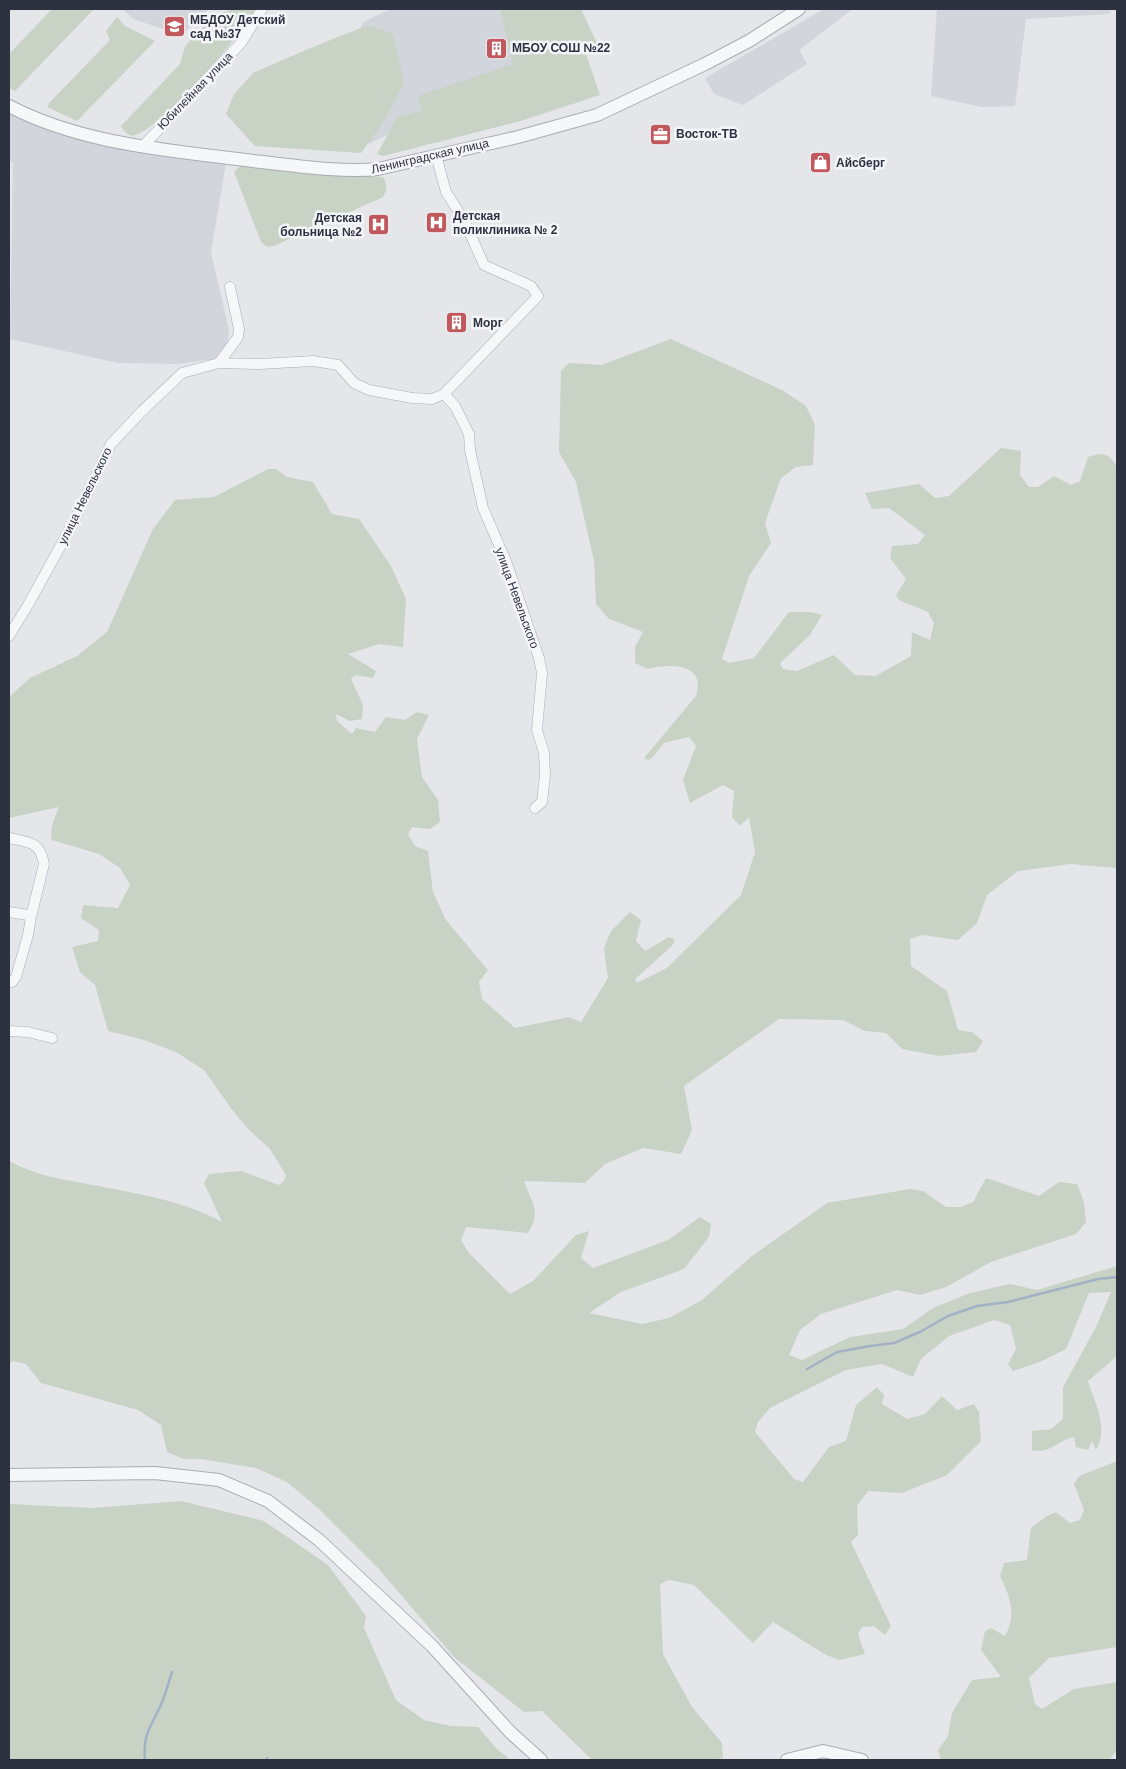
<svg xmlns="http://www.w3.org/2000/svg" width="1126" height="1769" viewBox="0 0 1126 1769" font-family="Helvetica,sans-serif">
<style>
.built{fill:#d2d5dc}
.green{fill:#c8d3c6}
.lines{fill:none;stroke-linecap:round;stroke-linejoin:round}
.stream{stroke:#a3b0c6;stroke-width:2.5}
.minor-casing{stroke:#a9acb4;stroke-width:11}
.tertiary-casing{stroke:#a9acb4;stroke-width:14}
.minor{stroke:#f6f7f9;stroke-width:10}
.tertiary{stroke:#f6f7f9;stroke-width:12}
.labels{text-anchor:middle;stroke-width:5;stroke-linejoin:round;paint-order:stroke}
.poi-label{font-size:12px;font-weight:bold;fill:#2d3241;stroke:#f3f5f8;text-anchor:start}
.street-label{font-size:12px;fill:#2d3241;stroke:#f3f5f8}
</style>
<rect width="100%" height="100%" fill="#e4e6ea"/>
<path class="built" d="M123 9H209L181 35 133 19Z
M391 9H519L536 67 359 148 255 146 226 114 262 77 358 34 363 22Z
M824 9H853L799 50 807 64 743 105 714 94 705 78Z
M937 9H1112L1109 14 1026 19 1015 106 982 107 931 96Z
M9 106 74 132 227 157 211 252 229 330 227 348 214 359 179 364 118 363 10 339 13 162 9 161Z"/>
<path class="green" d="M52 9H94L15 91 9 88V54Z
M234 9H256C239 37 162 130 132 136L126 133 121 126 180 64 185 46 215 15Z
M500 9H581L597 43 584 48 600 95 521 121 383 156 377 154 398 116 409 115 422 110 418 96 513 64Z
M117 17 125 26 155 41 77 121 47 107 50 102 110 40 106 31Z
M368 25 393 34 404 83 385 120 361 153 255 146 226 114 234 94 253 73 308 49Z
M241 165 383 177C387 185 388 189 383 197L274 246 267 247 261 242 234 172Z
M671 339 782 390 806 406 815 425 813 465 796 467 781 478 765 523 771 543 749 576 722 659 729 663 754 658 789 612H810L822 615 810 635 780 663 783 669 797 671 834 655 855 675 876 676 911 656 912 632 930 640 934 623 928 612 899 600 896 595 906 579 890 558 892 546 918 544 925 535 889 508 872 509 865 493 919 484 935 498 949 496 1001 448 1021 451 1020 475 1029 487H1038L1054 476 1071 485 1080 481 1088 457C1104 452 1107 452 1117 466V868L1070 864 1018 871 987 895 977 923 958 940 922 935 910 939 911 966 947 991 958 1030 972 1032 983 1041 976 1052 939 1056 902 1049 886 1033 865 1031 843 1020 779 1019 684 1086 692 1130 681 1154 643 1148 605 1164 585 1183 524 1181C531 1203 542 1210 528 1233L466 1227 461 1240 469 1253 510 1294 533 1281 576 1235 589 1231 581 1258 593 1268 668 1240 700 1217 711 1224 709 1237 684 1269 621 1292 589 1313 642 1324 669 1318 702 1300 752 1256 827 1203 910 1189 923 1191 946 1207H961L973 1202 986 1178 1039 1196 1059 1182 1077 1184 1084 1202 1086 1222 1076 1234 991 1262 946 1287 920 1295 897 1290 821 1314 800 1330 789 1355 802 1360 850 1337 903 1329 933 1308 970 1293 1010 1284 1037 1290 1117 1266V1356L1088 1381C1095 1403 1109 1429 1096 1450L1092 1441 1088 1450 1076 1447 1074 1437C1056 1441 1052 1454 1032 1450V1431L1051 1429 1063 1419V1387L1096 1327 1111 1292 1089 1293 1066 1349 1040 1362 1013 1371 1008 1364 1016 1349 1010 1325 994 1320 949 1336 921 1359 913 1377 882 1364 846 1370 770 1408 758 1422 755 1432 794 1479 803 1482 829 1447 846 1441 856 1405 877 1387 884 1395 882 1404 907 1419 925 1414 942 1396 957 1410 974 1404 979 1412 981 1441 947 1475 902 1493 868 1491 857 1506 858 1535 851 1542 891 1626 885 1635 874 1626 862 1627 858 1634 865 1654 840 1660 826 1655 773 1622 753 1643 694 1585 669 1580 660 1584 663 1654 692 1707 722 1743 723 1758 713 1760H592L542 1711 524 1712 454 1657 378 1568 318 1508 287 1482 256 1468 201 1459H183L167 1452 161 1425 138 1410 41 1383 26 1364 14 1361 9 1363V1161C34 1175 65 1180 93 1185 135 1193 185 1201 222 1222L204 1183 209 1174 241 1171 279 1185 284 1181 286 1175 270 1149 247 1128 230 1107 204 1070 176 1052 141 1039 108 1031 95 985 80 972 72 947 98 941 99 930 81 918 83 905 118 908 130 885 120 868 99 854 52 840C49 828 55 818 59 807L9 818V697L30 678 77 656 107 632 153 529 175 500 214 497 268 469H276L287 477 313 482 332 514 359 519 391 566 406 599 403 647 379 644 348 654 376 671 373 678 355 675 351 679 363 705 362 719 350 721 336 714 337 721 352 734 356 728 375 732 386 717 405 720 417 712 429 715 417 739 422 777 438 800 440 822 430 829 412 827 408 834 415 846 428 851 433 892 446 920 488 970 479 982 482 999 515 1028 569 1017 581 1022 608 978 604 948 611 931 630 912 641 920 636 941 645 951 669 937 675 940 672 946 635 979 637 983 667 968 741 895 755 852 749 817 740 826 732 817 734 791 723 785 690 803 683 780 696 746 689 737 664 743 652 758 648 760 644 758 696 696C707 663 669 663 648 669L635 663V647L643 632 609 619 596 604 594 561 576 482 559 452 561 371 569 363 601 365Z
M1117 1461V1647L1049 1658 1029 1678 1035 1704 1042 1709 1074 1689 1117 1682V1750L1109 1760H941L938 1750 948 1736 952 1713 972 1680 1001 1677 981 1650 985 1631 991 1628 1005 1636C1017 1615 1010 1596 1000 1576L1004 1563 1027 1560 1031 1528 1047 1516 1056 1512 1070 1523 1080 1520 1084 1510 1074 1484 1079 1476Z
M181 1501 264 1521 328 1565 366 1616 364 1628 396 1700 424 1720 451 1726 478 1727 497 1749 511 1760H9V1504L92 1508Z"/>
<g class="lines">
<path class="stream" d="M807 1369 837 1352 870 1346 894 1343 920 1332 948 1316 977 1306 1008 1302 1098 1279 1117 1277
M145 1760C143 1736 149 1729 159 1709 165 1697 168 1684 172 1672
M266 1760 267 1758"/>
<defs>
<path id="minor" d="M142 147 241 43 262 9
M219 363 259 364 313 361 338 365 354 383 369 390 412 398 432 399 444 394 538 296 531 286 484 265 464 220 446 192 436 155
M444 394 455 406 469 434 470 450 483 508 506 561 539 658 542 673 537 730 544 753 545 775 542 802 535 808
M9 636 28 605 72 525 111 444 142 411 182 373 219 363 238 337 239 329 230 287
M9 838C28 842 40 841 44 864L31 917
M9 912 28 915 31 917 28 935 16 977 12 982H9
M9 1031 28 1032 52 1038"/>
<path id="tertiary" d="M9 106C84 145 170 150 253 161 291 165 340 173 378 169L518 137 597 115 705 64 749 41 799 9
M9 1475 155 1473 219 1480 268 1501 319 1540 432 1646 510 1732 541 1760
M787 1760 823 1751 862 1760"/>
</defs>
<use href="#minor" class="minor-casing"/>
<use href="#tertiary" class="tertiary-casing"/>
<use href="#minor" class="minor"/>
<use href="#tertiary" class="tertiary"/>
</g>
<defs>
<symbol id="school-square" viewBox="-11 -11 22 22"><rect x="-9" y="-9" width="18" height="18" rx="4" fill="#c0585d" stroke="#f3f5f8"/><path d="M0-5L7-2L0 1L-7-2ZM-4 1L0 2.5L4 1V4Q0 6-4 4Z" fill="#fff"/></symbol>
<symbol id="building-square" viewBox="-11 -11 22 22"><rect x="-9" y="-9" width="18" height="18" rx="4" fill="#c0585d" stroke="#f3f5f8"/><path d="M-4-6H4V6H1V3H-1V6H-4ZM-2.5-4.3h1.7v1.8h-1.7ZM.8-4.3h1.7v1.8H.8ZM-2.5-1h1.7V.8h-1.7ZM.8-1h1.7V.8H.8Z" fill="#fff"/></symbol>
<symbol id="office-square" viewBox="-11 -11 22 22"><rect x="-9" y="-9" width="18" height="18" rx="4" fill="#c0585d" stroke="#f3f5f8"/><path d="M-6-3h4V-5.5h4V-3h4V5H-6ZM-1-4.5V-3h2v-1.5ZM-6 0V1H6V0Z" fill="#fff"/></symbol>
<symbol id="shop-square" viewBox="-11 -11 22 22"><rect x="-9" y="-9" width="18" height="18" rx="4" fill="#c0585d" stroke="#f3f5f8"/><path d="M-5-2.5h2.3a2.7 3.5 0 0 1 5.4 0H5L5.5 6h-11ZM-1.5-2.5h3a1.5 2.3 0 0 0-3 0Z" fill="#fff"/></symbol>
<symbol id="hospital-square" viewBox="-11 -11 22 22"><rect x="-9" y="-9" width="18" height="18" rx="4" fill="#c0585d" stroke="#f3f5f8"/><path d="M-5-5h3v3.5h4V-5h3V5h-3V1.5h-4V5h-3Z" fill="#fff"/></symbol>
</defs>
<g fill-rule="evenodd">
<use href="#school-square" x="162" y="14" width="25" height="25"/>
<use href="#building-square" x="484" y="36" width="25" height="25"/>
<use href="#office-square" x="648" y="122" width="25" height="25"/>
<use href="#shop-square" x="808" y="150" width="25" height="25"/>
<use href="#hospital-square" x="424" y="210" width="25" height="25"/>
<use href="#hospital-square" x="366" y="212" width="25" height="25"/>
<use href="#building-square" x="444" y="310" width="25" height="25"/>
</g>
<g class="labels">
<g class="poi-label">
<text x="190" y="24">МБДОУ Детский<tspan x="190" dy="14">сад №37</tspan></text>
<text x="512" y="52">МБОУ СОШ №22</text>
<text x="676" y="138">Восток-ТВ</text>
<text x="836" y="167">Айсберг</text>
<text x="453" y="220">Детская<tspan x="453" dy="14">поликлиника № 2</tspan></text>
<text x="362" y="222" text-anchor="end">Детская<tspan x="362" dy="14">больница №2</tspan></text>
<text x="473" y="327">Морг</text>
</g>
<g class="street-label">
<text transform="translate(195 91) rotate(-46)" y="4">Юбилейная улица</text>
<text transform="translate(430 156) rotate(-13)" y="4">Ленинградская улица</text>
<text transform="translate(85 496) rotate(-64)" y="4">улица Невельского</text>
<text transform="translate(517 598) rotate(70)" y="4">улица Невельского</text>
</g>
</g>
<rect width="1126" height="1769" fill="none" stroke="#2d3241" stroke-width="20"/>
</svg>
